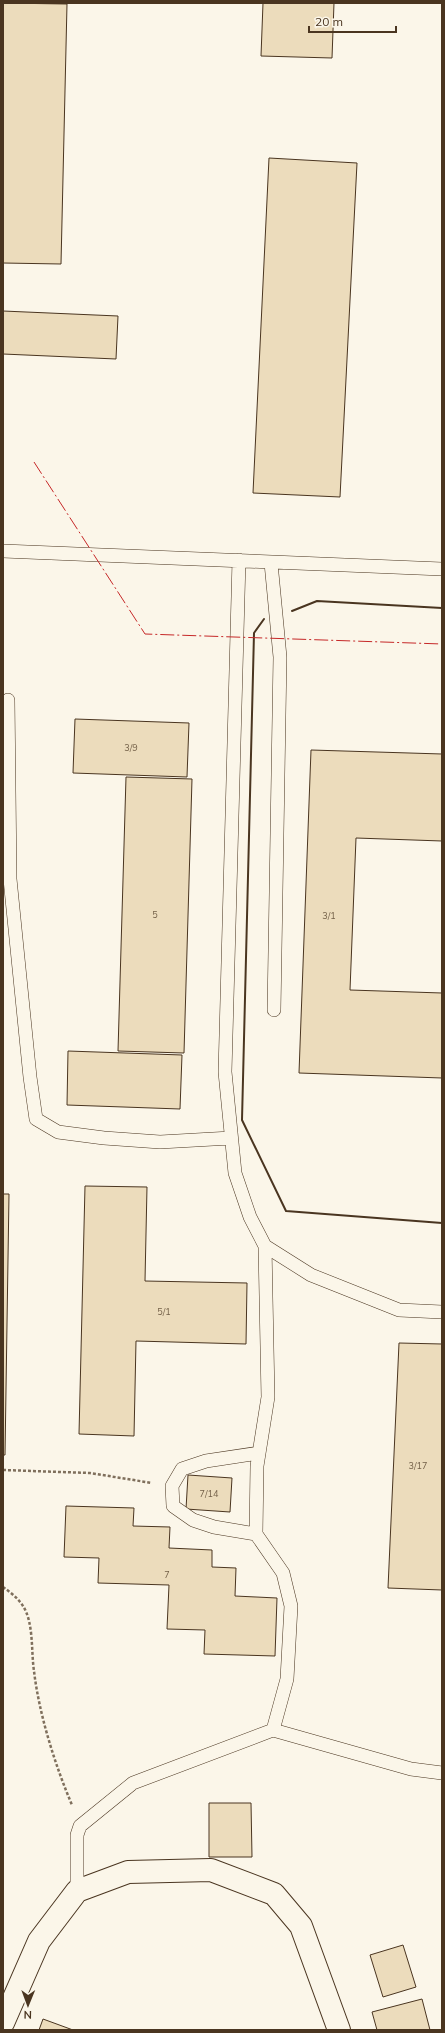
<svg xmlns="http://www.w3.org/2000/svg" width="445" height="2033" viewBox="0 0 445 2033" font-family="Mulish,sans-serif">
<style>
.building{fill:#ecdcbc;stroke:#4a3520}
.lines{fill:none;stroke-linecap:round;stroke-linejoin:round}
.lane-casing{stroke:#4a3520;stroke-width:14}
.street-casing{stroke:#4a3520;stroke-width:24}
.path{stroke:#7f6f5c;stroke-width:2.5;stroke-dasharray:3 2;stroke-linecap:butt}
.lane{stroke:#fbf6e9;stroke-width:13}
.street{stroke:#fbf6e9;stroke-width:22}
.wall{stroke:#4a3520;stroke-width:2}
.power{stroke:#c62828;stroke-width:1;stroke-dasharray:14 3 2 3;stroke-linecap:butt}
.labels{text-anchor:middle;stroke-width:3;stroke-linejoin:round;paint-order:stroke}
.number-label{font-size:9px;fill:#725f47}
</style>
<rect width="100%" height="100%" fill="#fbf6e9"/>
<path class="building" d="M3 3 67 4 61 264 3 263Z
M263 3H334L332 58 261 56Z
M269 158 357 163 340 497 253 493Z
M3 311 118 316 116 359 3 354Z
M75 719 189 723 187 777 73 773Z
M311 750 442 754V841L356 838 350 990 442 993V1078L299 1073Z
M126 777 192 779 184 1053 118 1051Z
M68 1051 182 1055 180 1109 67 1105Z
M85 1186 147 1187 145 1281 247 1283 246 1344 136 1341 134 1436 79 1434Z
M3 1194H9L5 1455H3Z
M399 1343 442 1344V1590L388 1588Z
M188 1475 232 1478 230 1512 186 1509Z
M66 1506 134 1508 133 1526 170 1527 169 1548 212 1550V1567L236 1568 235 1596 277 1598 275 1656 204 1654 205 1630 167 1629 169 1585 98 1583 99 1558 64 1557Z
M209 1803H251L252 1857H209Z
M403 1945 416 1987 383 1997 370 1955Z
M422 1999 430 2030H377L372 2012Z
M43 2019 73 2030H39Z"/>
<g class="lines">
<defs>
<path id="lane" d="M3 551 442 569
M239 560 225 1072 235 1173 250 1217 265 1246 311 1275 399 1310 442 1312
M271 563 280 657 274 1010
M8 700 10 879 30 1077 36 1119 58 1132 104 1138 160 1142 231 1138
M265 1246 268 1397 257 1466 256 1534 283 1573 291 1606 287 1679 273 1730
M256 1534 214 1527 193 1520 173 1506 172 1486 182 1469 206 1461 259 1453
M77 1891V1835L80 1826 133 1783 273 1730 411 1769 442 1773"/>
<path id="street" d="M3 2023 39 1941 77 1891 128 1872 211 1870 274 1894 301 1926 339 2030"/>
</defs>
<use href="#lane" class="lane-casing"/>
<use href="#street" class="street-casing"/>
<path class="path" d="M3 1470 90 1473 152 1483
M3 1587C10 1592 18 1598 23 1606 34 1623 31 1652 34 1671 39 1714 55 1765 72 1805"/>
<use href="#lane" class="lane"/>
<use href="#street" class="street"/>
<path class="wall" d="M292 611 317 601 442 608
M264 619 254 633 242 1120 286 1211 442 1223"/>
<path class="power" d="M34 462 145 634 442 644"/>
</g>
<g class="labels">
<g class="number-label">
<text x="131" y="751">3/9</text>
<text x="155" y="918">5</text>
<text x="329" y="919">3/1</text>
<text x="164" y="1315">5/1</text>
<text x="418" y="1469">3/17</text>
<text x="209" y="1497">7/14</text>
<text x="167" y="1578">7</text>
</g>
</g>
<rect width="445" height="2033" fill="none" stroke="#4a3520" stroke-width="8"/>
<g transform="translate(28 2005) rotate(181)" stroke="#fbf6e9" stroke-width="3" paint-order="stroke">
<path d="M0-3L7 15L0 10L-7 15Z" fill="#4a3520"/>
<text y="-6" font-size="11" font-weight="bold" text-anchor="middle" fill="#4a3520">N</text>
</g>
<path d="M309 26v6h87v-6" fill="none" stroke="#4a3520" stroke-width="2"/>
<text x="315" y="26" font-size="12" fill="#4a3520" stroke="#fbf6e9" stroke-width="3" paint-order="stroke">20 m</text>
</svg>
